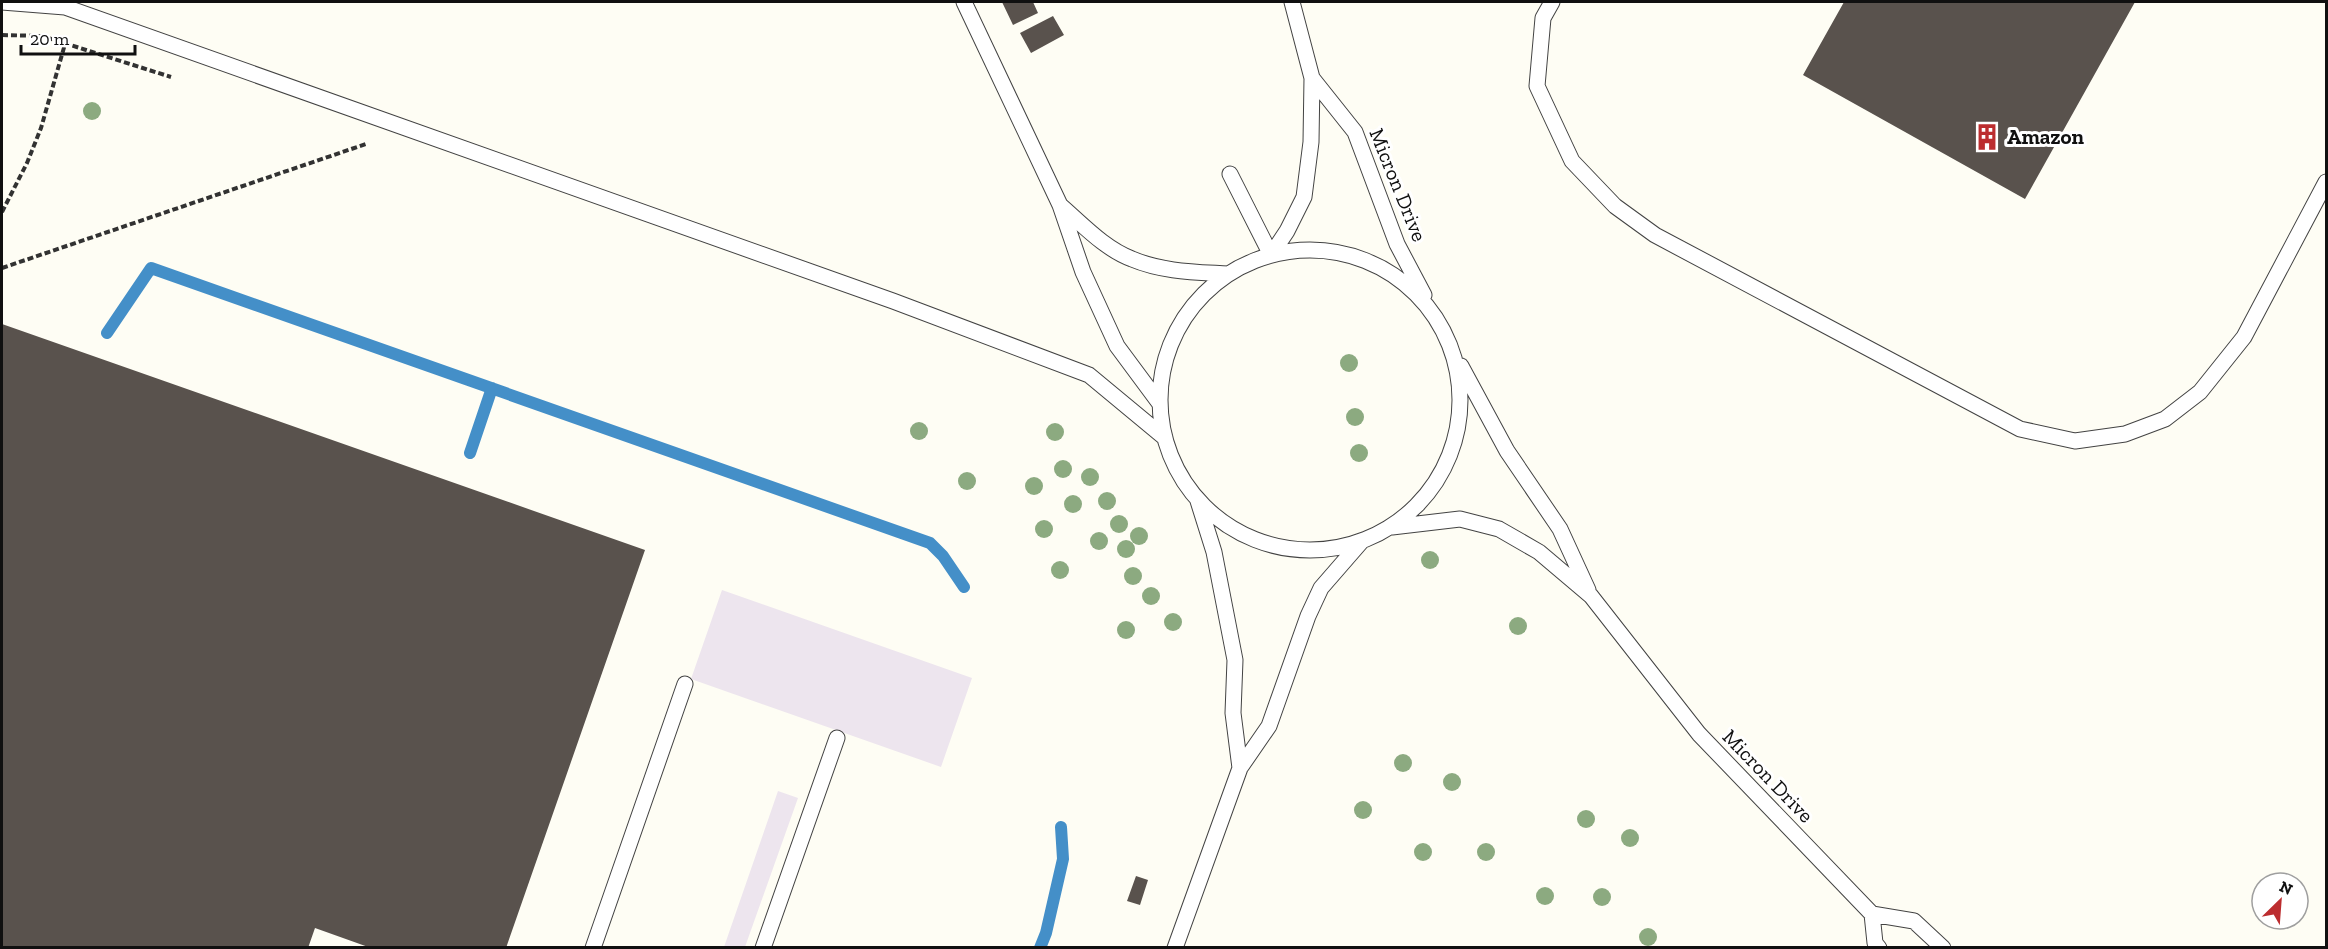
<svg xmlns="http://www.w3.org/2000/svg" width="2328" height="949" viewBox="0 0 2328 949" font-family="'Zilla Slab',serif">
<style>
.industrial{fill:#ede5ee}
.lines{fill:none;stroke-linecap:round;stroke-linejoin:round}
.stream{stroke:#448fc8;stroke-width:12}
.building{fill:#59524d}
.service-casing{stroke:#434343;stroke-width:17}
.path{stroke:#323232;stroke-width:4;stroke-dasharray:6 3;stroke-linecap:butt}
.service{stroke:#fff;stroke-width:15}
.tree{fill:#8caa80}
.labels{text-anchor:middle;stroke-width:6;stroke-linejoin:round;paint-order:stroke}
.poi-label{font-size:21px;font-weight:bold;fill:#101010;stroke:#fff;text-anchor:start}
.street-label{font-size:21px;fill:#101010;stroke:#fff}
</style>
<rect width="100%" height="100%" fill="#fefdf4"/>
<path class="industrial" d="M722 590 972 678 941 767 691 679Z
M778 791 798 798 745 947H724Z"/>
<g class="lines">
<path class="stream" d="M107 333 151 268 930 543 943 556 964 587
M470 453 492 388
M1040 948 1046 933 1063 859 1061 827"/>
</g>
<path class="building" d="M1002 2H1033L1038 13 1013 25Z
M1844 2H2135L2025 199 1803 75Z
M1053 16 1064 35 1031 53 1020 33Z
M2 324 645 550 506 948H371L315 928 308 948H2Z
M1136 876 1148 880 1140 905 1127 901Z"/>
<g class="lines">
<defs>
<path id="service" d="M2 2 65 7 893 301 1089 375 1165 438
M964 2 1060 205 1083 272 1117 346 1160 404
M1552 2 1543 18 1537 86 1572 161 1615 206 1655 235 2020 429 2075 441 2125 434 2165 419 2200 392 2244 337 2326 182
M1312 78 1355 132 1397 244 1424 295
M1230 174 1271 255
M1061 206C1083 225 1105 249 1132 259 1163 272 1195 272 1228 274
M1160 400a150 150 0 1 1 300 0a150 150 0 1 1-300 0Z
M1271 255 1287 231 1304 197 1311 142 1312 78 1292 2
M1461 366 1507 451 1560 529 1588 590
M1198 501 1214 552 1235 660 1233 713 1240 768
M1392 527 1460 519 1499 529 1539 552 1591 596 1699 734 1872 914 1914 921 1943 948
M1872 914 1875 943 1879 948
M593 948 685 684
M763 948 837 738
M1175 948 1240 768 1269 726 1308 616 1321 588 1361 542"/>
</defs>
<use href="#service" class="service-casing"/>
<path class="path" d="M2 35 42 36 171 77
M2 212 27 163 41 128 65 44
M2 268 366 144"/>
<use href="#service" class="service"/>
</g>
<g class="tree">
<circle cx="92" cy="111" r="9"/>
<circle cx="1349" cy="363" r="9"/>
<circle cx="1355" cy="417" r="9"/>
<circle cx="919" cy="431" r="9"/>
<circle cx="1055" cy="432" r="9"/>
<circle cx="1359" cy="453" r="9"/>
<circle cx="1063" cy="469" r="9"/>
<circle cx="1090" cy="477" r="9"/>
<circle cx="967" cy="481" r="9"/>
<circle cx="1034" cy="486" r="9"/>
<circle cx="1107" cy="501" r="9"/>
<circle cx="1073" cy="504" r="9"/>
<circle cx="1119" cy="524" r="9"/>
<circle cx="1044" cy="529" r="9"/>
<circle cx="1139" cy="536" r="9"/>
<circle cx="1099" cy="541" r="9"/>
<circle cx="1126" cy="549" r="9"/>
<circle cx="1430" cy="560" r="9"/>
<circle cx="1060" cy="570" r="9"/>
<circle cx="1133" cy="576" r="9"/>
<circle cx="1151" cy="596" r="9"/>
<circle cx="1173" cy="622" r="9"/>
<circle cx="1518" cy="626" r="9"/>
<circle cx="1126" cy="630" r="9"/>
<circle cx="1403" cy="763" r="9"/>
<circle cx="1452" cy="782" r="9"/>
<circle cx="1363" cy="810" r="9"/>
<circle cx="1586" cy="819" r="9"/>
<circle cx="1630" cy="838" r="9"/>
<circle cx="1423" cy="852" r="9"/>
<circle cx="1486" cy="852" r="9"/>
<circle cx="1545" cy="896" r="9"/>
<circle cx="1602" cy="897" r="9"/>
<circle cx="1648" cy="937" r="9"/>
</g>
<defs>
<symbol id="building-bare" viewBox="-9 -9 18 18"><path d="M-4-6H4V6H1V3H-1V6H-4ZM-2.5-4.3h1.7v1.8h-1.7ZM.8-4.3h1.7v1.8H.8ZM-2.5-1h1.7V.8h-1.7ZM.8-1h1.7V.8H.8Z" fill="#bc2d2f" stroke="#fff" stroke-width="2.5" paint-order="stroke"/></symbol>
</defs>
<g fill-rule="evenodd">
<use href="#building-bare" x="1968" y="118" width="38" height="38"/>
</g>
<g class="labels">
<g class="poi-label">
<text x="2007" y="144">Amazon</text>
</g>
<g class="street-label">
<text transform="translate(1398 185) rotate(68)" y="7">Micron Drive</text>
<text transform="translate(1768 776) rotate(46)" y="7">Micron Drive</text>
</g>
</g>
<rect width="2328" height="949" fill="none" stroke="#101010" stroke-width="6"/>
<g transform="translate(2280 901) rotate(25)"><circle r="28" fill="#ffffff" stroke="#9f9f9f" stroke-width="1.5"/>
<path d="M0-4.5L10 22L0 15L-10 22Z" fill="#bc2d2f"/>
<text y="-9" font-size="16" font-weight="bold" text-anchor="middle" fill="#101010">N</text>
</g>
<path d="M21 45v9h114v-9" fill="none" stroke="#101010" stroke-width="3"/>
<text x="30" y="45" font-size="18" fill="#101010" stroke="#ffffff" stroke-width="4.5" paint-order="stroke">20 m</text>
</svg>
